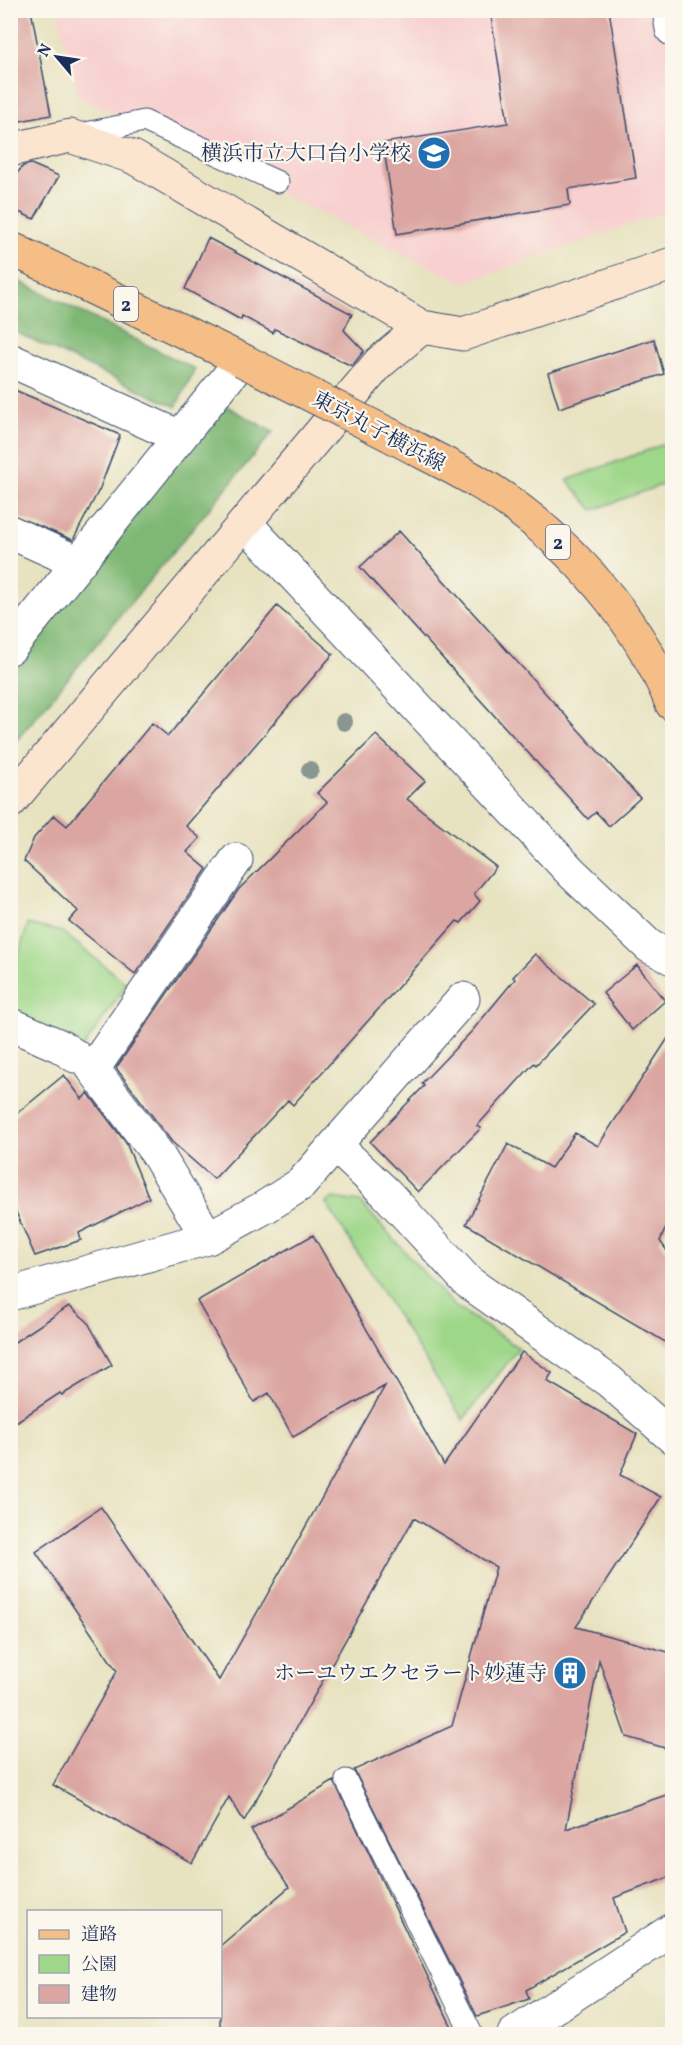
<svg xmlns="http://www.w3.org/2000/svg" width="683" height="2045" viewBox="0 0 683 2045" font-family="Vollkorn,'Noto Serif JP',serif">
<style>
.built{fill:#f7d0cf}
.green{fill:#9fd789;stroke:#5d8374;stroke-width:1.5}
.forest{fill:#7fb875;stroke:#4d746a;stroke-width:1.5}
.building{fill:#dba6a2}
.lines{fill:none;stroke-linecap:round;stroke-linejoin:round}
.lane-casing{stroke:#3a4a6d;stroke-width:23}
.street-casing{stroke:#3a4a6d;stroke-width:35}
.secondary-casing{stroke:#3a4a6d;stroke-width:35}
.primary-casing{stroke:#3a4a6d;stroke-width:35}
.lane{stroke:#fff;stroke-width:21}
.street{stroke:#fff;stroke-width:33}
.secondary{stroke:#fbe5cf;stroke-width:33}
.primary{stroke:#f6be87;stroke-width:33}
.primary-bridge-casing{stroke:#3a4a6d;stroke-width:35;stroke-linecap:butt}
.primary-bridge{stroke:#f6be87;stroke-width:33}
.tree{fill:#899790}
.labels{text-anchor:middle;stroke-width:4.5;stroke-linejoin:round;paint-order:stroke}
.shield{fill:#fbf7ec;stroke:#5e6b89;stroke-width:1.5}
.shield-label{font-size:20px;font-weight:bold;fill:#1b2f5e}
.poi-label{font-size:21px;fill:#1b2f5e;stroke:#fbf7ec;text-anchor:end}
.street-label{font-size:21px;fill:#1b2f5e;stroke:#fbf7ec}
</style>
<rect width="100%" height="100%" fill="#fbf7ec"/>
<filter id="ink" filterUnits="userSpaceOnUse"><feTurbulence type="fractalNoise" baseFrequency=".0167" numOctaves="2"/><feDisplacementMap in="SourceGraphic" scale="12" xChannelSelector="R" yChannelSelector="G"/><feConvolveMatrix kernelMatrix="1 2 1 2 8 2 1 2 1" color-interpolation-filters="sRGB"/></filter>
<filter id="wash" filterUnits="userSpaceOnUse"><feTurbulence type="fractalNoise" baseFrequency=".008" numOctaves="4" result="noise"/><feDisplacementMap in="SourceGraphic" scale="24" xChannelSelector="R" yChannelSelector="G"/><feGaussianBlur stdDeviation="1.35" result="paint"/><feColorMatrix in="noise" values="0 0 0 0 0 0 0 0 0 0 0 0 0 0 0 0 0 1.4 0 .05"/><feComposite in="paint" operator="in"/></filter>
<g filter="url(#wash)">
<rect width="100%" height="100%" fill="#e7e2bf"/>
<path class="built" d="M57 11H664L672 60V210L464 283 78 96Z"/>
<path class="green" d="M672 441V481L593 510 567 480Z
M28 924 62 932 127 984 81 1051 11 1014 10 982Z
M333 1198 360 1202 454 1306 519 1348 463 1420 326 1203Z"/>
<path class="forest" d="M11 277 195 369 176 407 11 330Z
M223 404 273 432 11 747V665Z"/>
<g id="blocks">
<path class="building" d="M10 10H31L51 115 10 123Z
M490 10H609L636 178 568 189 570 205 397 234 383 143 508 123Z
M31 164 59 176 34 219 10 208V182L23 166Z
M208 238 352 314 344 330 364 351 352 366 275 329 273 333 242 316 241 320 185 289Z
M654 339 664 374 559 408 548 373Z
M10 388 120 435 100 488 73 540 10 514Z
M399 531 640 798 609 826 596 812 588 819 360 567Z
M277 606 333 654 186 826 200 838 187 852 207 869 135 974 69 921 78 911 24 861 34 838 54 815 67 826 152 723 168 736Z
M376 735 425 781 407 799 496 867 474 894 480 901 461 923 457 921 293 1105 288 1100 214 1179 172 1142 116 1068 239 889 327 802 317 793Z
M535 954 594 1004 536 1065 534 1063 477 1126 481 1128 418 1192 370 1142 424 1086 422 1083 472 1031 515 979 513 977Z
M637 965 665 1001 632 1030 603 993Z
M672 1032V1214L660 1241 672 1258V1346L466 1224 508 1144 551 1168 575 1133 598 1146Z
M64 1075 82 1099 88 1093 126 1143 149 1198 79 1233 81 1240 35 1256 10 1198V1119Z
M313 1235 444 1465 522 1352 552 1373 547 1381 637 1434 620 1475 661 1497 576 1627 672 1653V1750L626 1737 599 1660 566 1829 672 1793V1876L614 1898 625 1932 526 1990 529 1999 477 2016 354 1770 452 1726 496 1567 414 1518 244 1821 229 1797 192 1863 53 1785 117 1671 36 1552 101 1507 219 1680 385 1386 293 1437 269 1393 254 1402 197 1301Z
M69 1306 87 1321 112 1365 62 1395 60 1393 10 1426V1345Z
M334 1781 451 2025 458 2034H220V1946L289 1887 251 1830Z"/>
</g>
</g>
<g filter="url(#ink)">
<use href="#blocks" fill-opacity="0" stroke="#3a4a6d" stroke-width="1.5"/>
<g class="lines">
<defs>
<path id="lane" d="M76 135 144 121 278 182
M346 1780 472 2034"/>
<path id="street" d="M669 10 672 29
M10 360 180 437
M246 524 571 872 649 946 672 958
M10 532 79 563
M10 648 242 360
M10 1024 60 1046 75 1056
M335 1145 386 1193 468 1282 609 1381 672 1437
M208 1238 156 1152 93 1069 236 860
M10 1294 208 1238 265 1207 301 1184 463 999
M514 2034 672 1930"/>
<path id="secondary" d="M10 150 70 136 133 157 422 327 463 334 672 264
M10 802 379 363 422 327"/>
<path id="primary" d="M10 248 242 360
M390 435C434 459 482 480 521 511 586 561 641 628 672 704"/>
</defs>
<use href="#lane" class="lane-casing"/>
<use href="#street" class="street-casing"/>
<use href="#secondary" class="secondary-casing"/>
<use href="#primary" class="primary-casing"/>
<use href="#lane" class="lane"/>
<use href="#street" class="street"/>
<use href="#secondary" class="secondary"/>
<use href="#primary" class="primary"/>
<defs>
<path id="primary-bridge" d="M242 360 390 435"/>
</defs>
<use href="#primary-bridge" class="primary-bridge-casing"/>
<use href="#primary-bridge" class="primary-bridge"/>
</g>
<g class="tree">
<circle cx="344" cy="722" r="9"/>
<circle cx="310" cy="770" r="9"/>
</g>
</g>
<defs>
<symbol id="school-disc" viewBox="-11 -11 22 22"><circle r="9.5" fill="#1f6fb2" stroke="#fbf7ec"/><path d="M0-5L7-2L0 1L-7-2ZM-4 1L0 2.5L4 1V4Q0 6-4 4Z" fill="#fff"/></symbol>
<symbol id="building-disc" viewBox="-11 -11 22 22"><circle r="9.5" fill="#1f6fb2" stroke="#fbf7ec"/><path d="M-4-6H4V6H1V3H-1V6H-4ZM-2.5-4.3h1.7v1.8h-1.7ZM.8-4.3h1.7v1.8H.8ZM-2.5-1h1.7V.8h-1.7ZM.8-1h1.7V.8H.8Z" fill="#fff"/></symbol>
</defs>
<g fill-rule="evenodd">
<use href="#school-disc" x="415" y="134" width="38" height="38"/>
<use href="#building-disc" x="551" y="1654" width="38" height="38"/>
</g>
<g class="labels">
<g class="shield">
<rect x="114" y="287" width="24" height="34" rx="4.5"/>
<rect x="546" y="525" width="24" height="34" rx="4.5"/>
</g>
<g class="shield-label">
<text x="126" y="311">2</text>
<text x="558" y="549">2</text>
</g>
<g class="poi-label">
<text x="411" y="160">横浜市立大口台小学校</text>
<text x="547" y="1680">ホーユウエクセラート妙蓮寺</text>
</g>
<g class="street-label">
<text transform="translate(379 431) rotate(28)" y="7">東京丸子横浜線</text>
</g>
</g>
<rect width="683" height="2045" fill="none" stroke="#fbf7ec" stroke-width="36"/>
<rect x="27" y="1910" width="195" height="108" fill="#fbf7ec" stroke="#a1a7b3" stroke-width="1.5"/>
<rect x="39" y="1930" width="30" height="9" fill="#f6be87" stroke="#a1a7b3" stroke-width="1.5"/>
<text x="81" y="1940" font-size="18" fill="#1b2f5e">道路</text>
<rect x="39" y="1955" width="30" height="18" fill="#9fd789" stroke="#a1a7b3" stroke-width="1.5"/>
<text x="81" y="1970" font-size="18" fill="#1b2f5e">公園</text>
<rect x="39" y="1985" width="30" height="18" fill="#dba6a2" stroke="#a1a7b3" stroke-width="1.5"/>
<text x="81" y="2000" font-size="18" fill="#1b2f5e">建物</text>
<g transform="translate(57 57) rotate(299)" stroke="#fbf7ec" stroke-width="4.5" paint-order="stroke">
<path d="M0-4.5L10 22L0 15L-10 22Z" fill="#1b2f5e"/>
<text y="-9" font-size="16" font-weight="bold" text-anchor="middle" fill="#1b2f5e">N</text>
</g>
</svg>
